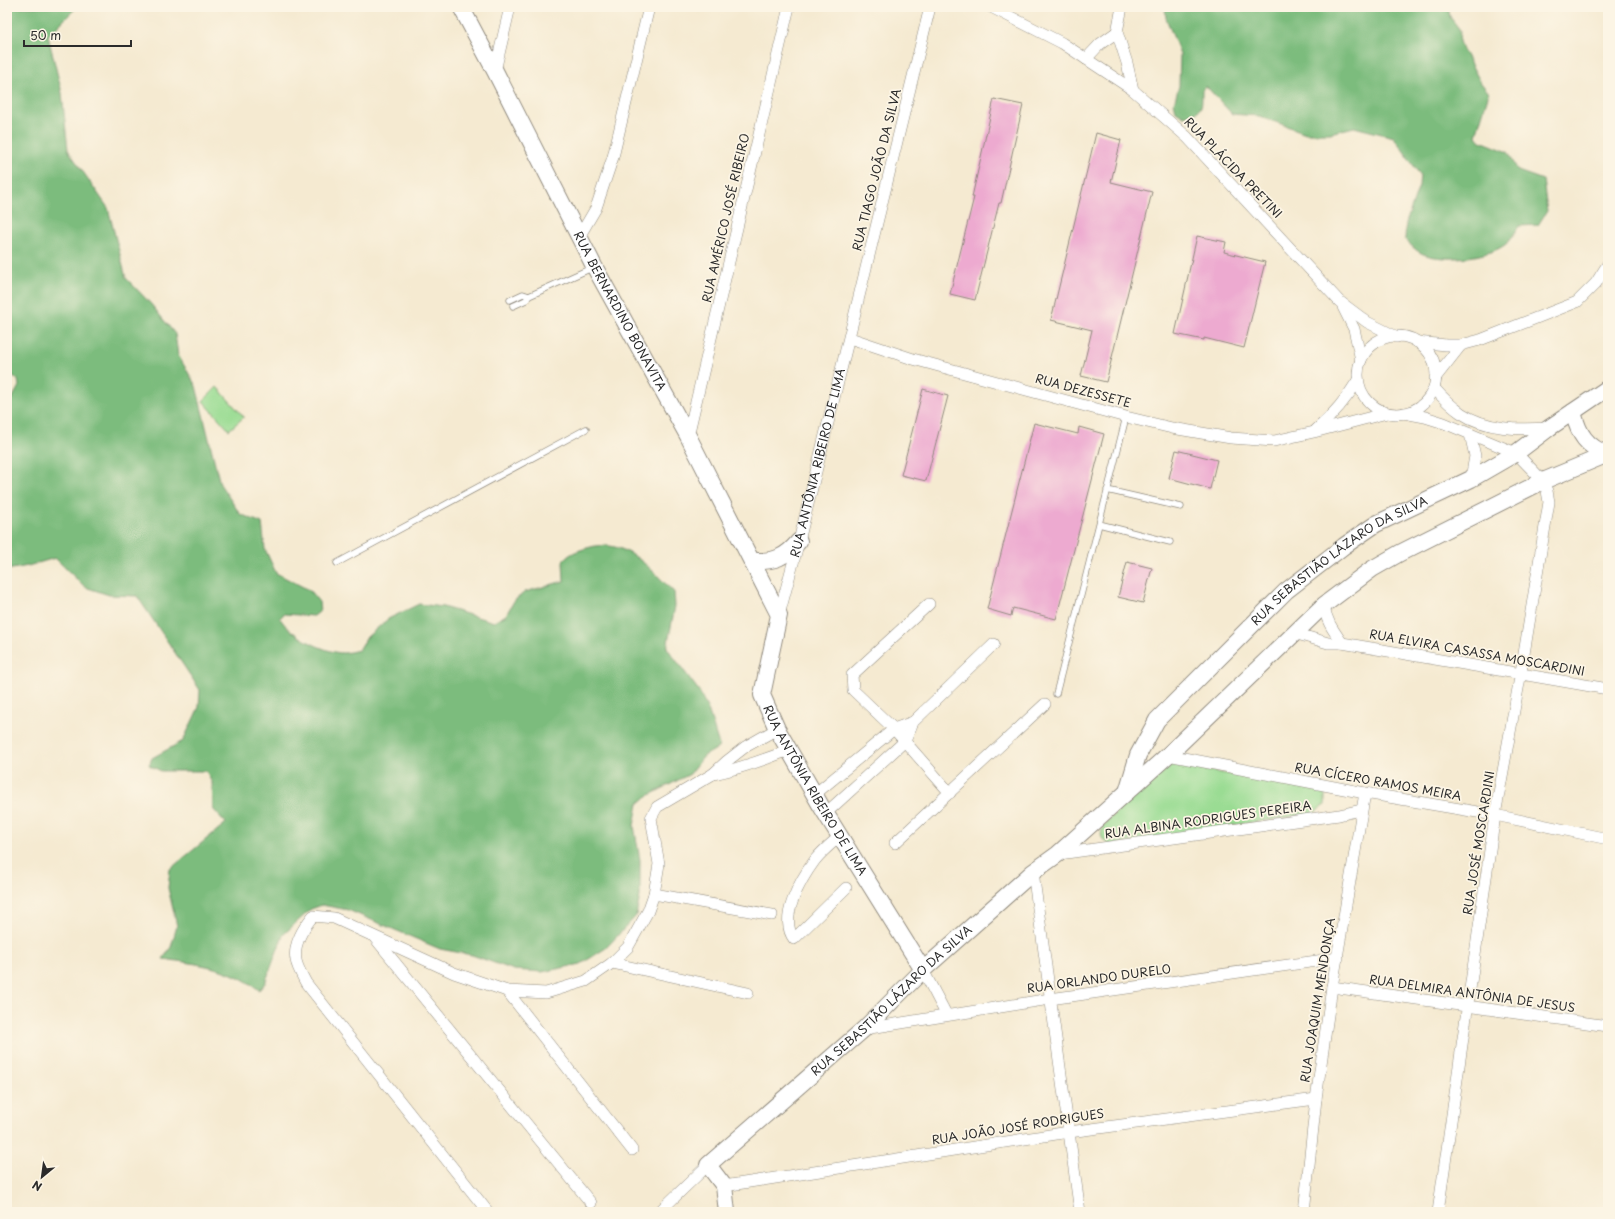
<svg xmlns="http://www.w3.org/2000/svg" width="1615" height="1219" viewBox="0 0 1615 1219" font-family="'Playpen Sans',sans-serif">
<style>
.green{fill:#9adc93;stroke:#62845f}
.forest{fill:#7bbc7d;stroke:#537454}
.building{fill:#edaad0}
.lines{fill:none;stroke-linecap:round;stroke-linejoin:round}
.lane-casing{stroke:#908a7e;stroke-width:7}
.street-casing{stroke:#908a7e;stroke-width:12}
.secondary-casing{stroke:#908a7e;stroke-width:18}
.lane{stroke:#fff;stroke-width:5.5}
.street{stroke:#fff;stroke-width:11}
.secondary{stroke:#fff;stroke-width:16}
.labels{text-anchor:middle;stroke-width:3.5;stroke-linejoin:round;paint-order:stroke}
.street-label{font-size:12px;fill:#2b2b2b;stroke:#fcf5e5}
</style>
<rect width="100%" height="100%" fill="#fcf5e5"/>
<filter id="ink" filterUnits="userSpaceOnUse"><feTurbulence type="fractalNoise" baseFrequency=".025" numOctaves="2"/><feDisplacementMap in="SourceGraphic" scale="8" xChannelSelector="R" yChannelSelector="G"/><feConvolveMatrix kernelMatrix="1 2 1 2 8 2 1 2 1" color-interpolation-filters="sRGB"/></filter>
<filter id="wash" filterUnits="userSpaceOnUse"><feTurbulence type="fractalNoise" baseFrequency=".012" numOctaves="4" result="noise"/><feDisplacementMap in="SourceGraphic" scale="16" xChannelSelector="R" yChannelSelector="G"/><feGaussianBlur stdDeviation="0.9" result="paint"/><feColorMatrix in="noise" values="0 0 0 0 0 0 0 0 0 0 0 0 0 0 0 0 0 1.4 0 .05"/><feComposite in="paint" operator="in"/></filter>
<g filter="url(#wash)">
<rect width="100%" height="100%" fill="#f5ead1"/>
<path class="green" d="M217 387 244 417 229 430 203 401Z
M1169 764 1322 790 1325 794V805L1313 813 1110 845C1100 839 1100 835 1103 825L1165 766Z"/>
<path class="forest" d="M7 7H77L48 36 62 93 68 150 108 208 126 278 150 303 175 334 178 355 196 386 220 484 240 514 262 523 265 549 276 573 309 590 319 602 320 611 314 616 284 614 280 618C288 634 325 653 343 653 348 653 354 651 359 650L367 637 388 619 419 604 443 607 494 622 506 615 514 601 525 592 564 581 563 561C570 553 577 551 587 548 625 536 650 569 674 592L675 606 667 648 699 691 709 712 719 745 718 748 704 756 690 774 646 797 638 804 634 826 640 860V896L636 916 606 948 581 964 542 972 514 970 472 955 440 949 348 910 322 905 311 909 283 935 265 983 259 990C230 967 198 964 163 959L171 947 177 926 168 888 170 869 226 823 213 809 212 782 206 771H161L149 765 152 758 183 741 199 707 200 690 137 596 109 595 85 587 55 558 28 566 7 570V402L13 397 19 386 18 380 7 371Z
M1165 7H1448L1450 17 1460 30 1459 42 1481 83 1489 93 1476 135 1481 141 1508 152 1518 171 1543 180 1547 211 1538 225 1519 226C1515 232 1511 240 1506 244 1490 257 1450 261 1430 256 1419 254 1412 247 1405 239L1406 223 1419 186 1420 175 1394 137 1354 127 1330 133H1306L1259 116 1232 114 1206 86 1202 90C1202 109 1203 111 1184 116L1176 111 1174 103 1179 86 1180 54 1166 18Z"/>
<g id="blocks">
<path class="building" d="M994 99 1023 105 1001 203H999L975 300 950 294 974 197H972Z
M1096 133 1121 140 1111 182 1152 192 1106 382 1081 376 1092 330 1051 320Z
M1197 236 1226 242 1224 252 1265 262 1244 348 1204 338V340L1175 334Z
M923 389 948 396 926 481 901 475Z
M1034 423 1078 434 1079 427 1104 434 1056 619 1013 608 1011 616 987 609Z
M1176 450 1217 460 1210 489 1169 478Z
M1127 562 1152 568 1143 603 1118 597Z"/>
</g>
</g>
<g filter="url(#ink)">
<use href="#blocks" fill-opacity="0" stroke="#908a7e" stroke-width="1"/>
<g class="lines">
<defs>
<path id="lane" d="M510 300 523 294 529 296
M513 306 526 300 529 296 594 267
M1107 490 1181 507
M1099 524 1170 542
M337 563 586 429
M1056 694 1126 417"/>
<g id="street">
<path d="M991 7 1062 43 1133 90 1187 137 1339 301 1367 322 1397 337"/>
<path d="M1122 7 1117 32 1127 63 1133 90"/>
<path d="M1086 59 1100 44 1117 32"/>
<path d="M495 71 510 7"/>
<path d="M579 237 596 208 613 157 649 7"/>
<path d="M1343 307 1354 329 1361 360"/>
<circle cx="1397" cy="375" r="39"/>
<path d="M850 338 913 359 1126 417 1172 428 1231 438 1274 441 1314 432 1387 413"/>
<path d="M1417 342 1446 345H1461L1480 340 1577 302 1596 283 1608 264"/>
<path d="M1435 378 1461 345"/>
<path d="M1434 388C1442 397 1451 406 1461 413 1487 430 1519 430 1548 428"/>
<path d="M1404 413 1425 417 1444 423 1516 453 1543 481 1547 491 1549 502 1521 672 1495 815 1438 1212"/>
<path d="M1316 430C1333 415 1346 400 1358 380"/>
<path d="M1470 434 1475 456 1471 479"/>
<path d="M688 436 789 7"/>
<path d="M929 604 852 675 853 690 894 729 950 793"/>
<path d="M1324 605C1326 621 1333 630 1342 643"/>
<path id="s1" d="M779 615 799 541 930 7"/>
<path d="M1294 633 1328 643H1342L1608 689"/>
<path d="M1168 755 1365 793 1495 815 1608 839"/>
<path d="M713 774C740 769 764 760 789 750"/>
<path d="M815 794 894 729 913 722 994 644"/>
<path d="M826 813 905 741 913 722"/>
<path d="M840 836C832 843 822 851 815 860 801 879 778 918 794 939L846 888"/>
<path d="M895 843 1045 704"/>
<path d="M1059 854 1339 815 1361 810"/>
<path d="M1033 872 1080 1212"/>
<path d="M654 894 772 915"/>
<path d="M375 938 591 1203"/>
<path d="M612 963 748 993"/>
<path d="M923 970 946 1014"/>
<path d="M1332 987 1608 1026"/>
<path d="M507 991 632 1150"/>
<path d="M864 1029 1050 999 1338 958"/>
<path d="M724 1186 1069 1132 1316 1099"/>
<path d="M488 1212 306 983C303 977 297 967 296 960 293 944 304 927 313 916L334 918 454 973 507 991 546 993 586 981 612 963 628 947 648 911 654 894 659 864 651 818 657 807 713 774 727 761 745 747 777 729"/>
<path d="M659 1212 708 1165"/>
<path d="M1304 1212 1316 1099 1332 987 1365 793"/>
</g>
<g id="secondary">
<path id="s2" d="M461 7 495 71 594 266 688 436 779 615 762 695 777 729 821 806 923 970"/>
<path d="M1573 412C1579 435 1586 446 1608 455"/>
<path d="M752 561C774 562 785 558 799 541"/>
<path id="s3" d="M1127 792 1138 755 1157 720 1286 591 1344 546 1376 524 1471 479 1516 453 1549 428 1608 388"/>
<path id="s4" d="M727 1212 724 1186 708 1165 864 1029 923 970 1033 872 1058 854 1168 755 1324 605 1372 569 1400 553 1543 481 1608 454"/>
</g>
</defs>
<use href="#lane" class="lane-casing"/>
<use href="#street" class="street-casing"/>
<use href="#secondary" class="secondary-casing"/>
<use href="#lane" class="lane"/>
<use href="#street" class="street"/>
<use href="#secondary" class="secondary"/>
</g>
</g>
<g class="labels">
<g class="street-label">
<text transform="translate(1233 168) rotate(46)" y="4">RUA PLÁCIDA PRETINI</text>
<text transform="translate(877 170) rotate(-76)" y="4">RUA TIAGO JOÃO DA SILVA</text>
<text transform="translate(726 218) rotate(-77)" y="4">RUA AMÉRICO JOSÉ RIBEIRO</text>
<text dy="4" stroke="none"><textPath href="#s2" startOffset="343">RUA BERNARDINO BONAVITA</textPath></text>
<text transform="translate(1083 391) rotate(15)" y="4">RUA DEZESSETE</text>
<text dy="4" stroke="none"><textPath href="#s1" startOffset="157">RUA ANTÔNIA RIBEIRO DE LIMA</textPath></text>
<text dy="4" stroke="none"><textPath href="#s3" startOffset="322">RUA SEBASTIÃO LÁZARO DA SILVA</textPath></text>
<text transform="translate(1477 653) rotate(10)" y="4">RUA ELVIRA CASASSA MOSCARDINI</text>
<text transform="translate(1378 782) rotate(10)" y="4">RUA CÍCERO RAMOS MEIRA</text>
<text dy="4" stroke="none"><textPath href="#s2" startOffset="877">RUA ANTÔNIA RIBEIRO DE LIMA</textPath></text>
<text transform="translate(1208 820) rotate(-8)" y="4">RUA ALBINA RODRIGUES PEREIRA</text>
<text transform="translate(1479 843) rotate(-81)" y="4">RUA JOSÉ MOSCARDINI</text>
<text transform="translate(1099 979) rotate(-8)" y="4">RUA ORLANDO DURELO</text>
<text transform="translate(1472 994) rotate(8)" y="4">RUA DELMIRA ANTÔNIA DE JESUS</text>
<text transform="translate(1318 1000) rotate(-81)" y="4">RUA JOAQUIM MENDONÇA</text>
<text dy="4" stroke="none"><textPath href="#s4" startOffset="299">RUA SEBASTIÃO LÁZARO DA SILVA</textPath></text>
<text transform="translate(1018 1127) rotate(-9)" y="4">RUA JOÃO JOSÉ RODRIGUES</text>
</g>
</g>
<rect width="1615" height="1219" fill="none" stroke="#fcf5e5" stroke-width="24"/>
<g transform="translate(42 1177) rotate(209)" stroke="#fcf5e5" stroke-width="3" paint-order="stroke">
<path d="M0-3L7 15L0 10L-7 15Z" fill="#2b2b2b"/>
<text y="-6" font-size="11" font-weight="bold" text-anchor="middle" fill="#2b2b2b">N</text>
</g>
<path d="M24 40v6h107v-6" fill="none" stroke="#2b2b2b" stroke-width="2"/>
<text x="30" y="40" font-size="12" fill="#2b2b2b" stroke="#fcf5e5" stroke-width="3" paint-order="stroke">50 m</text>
</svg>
